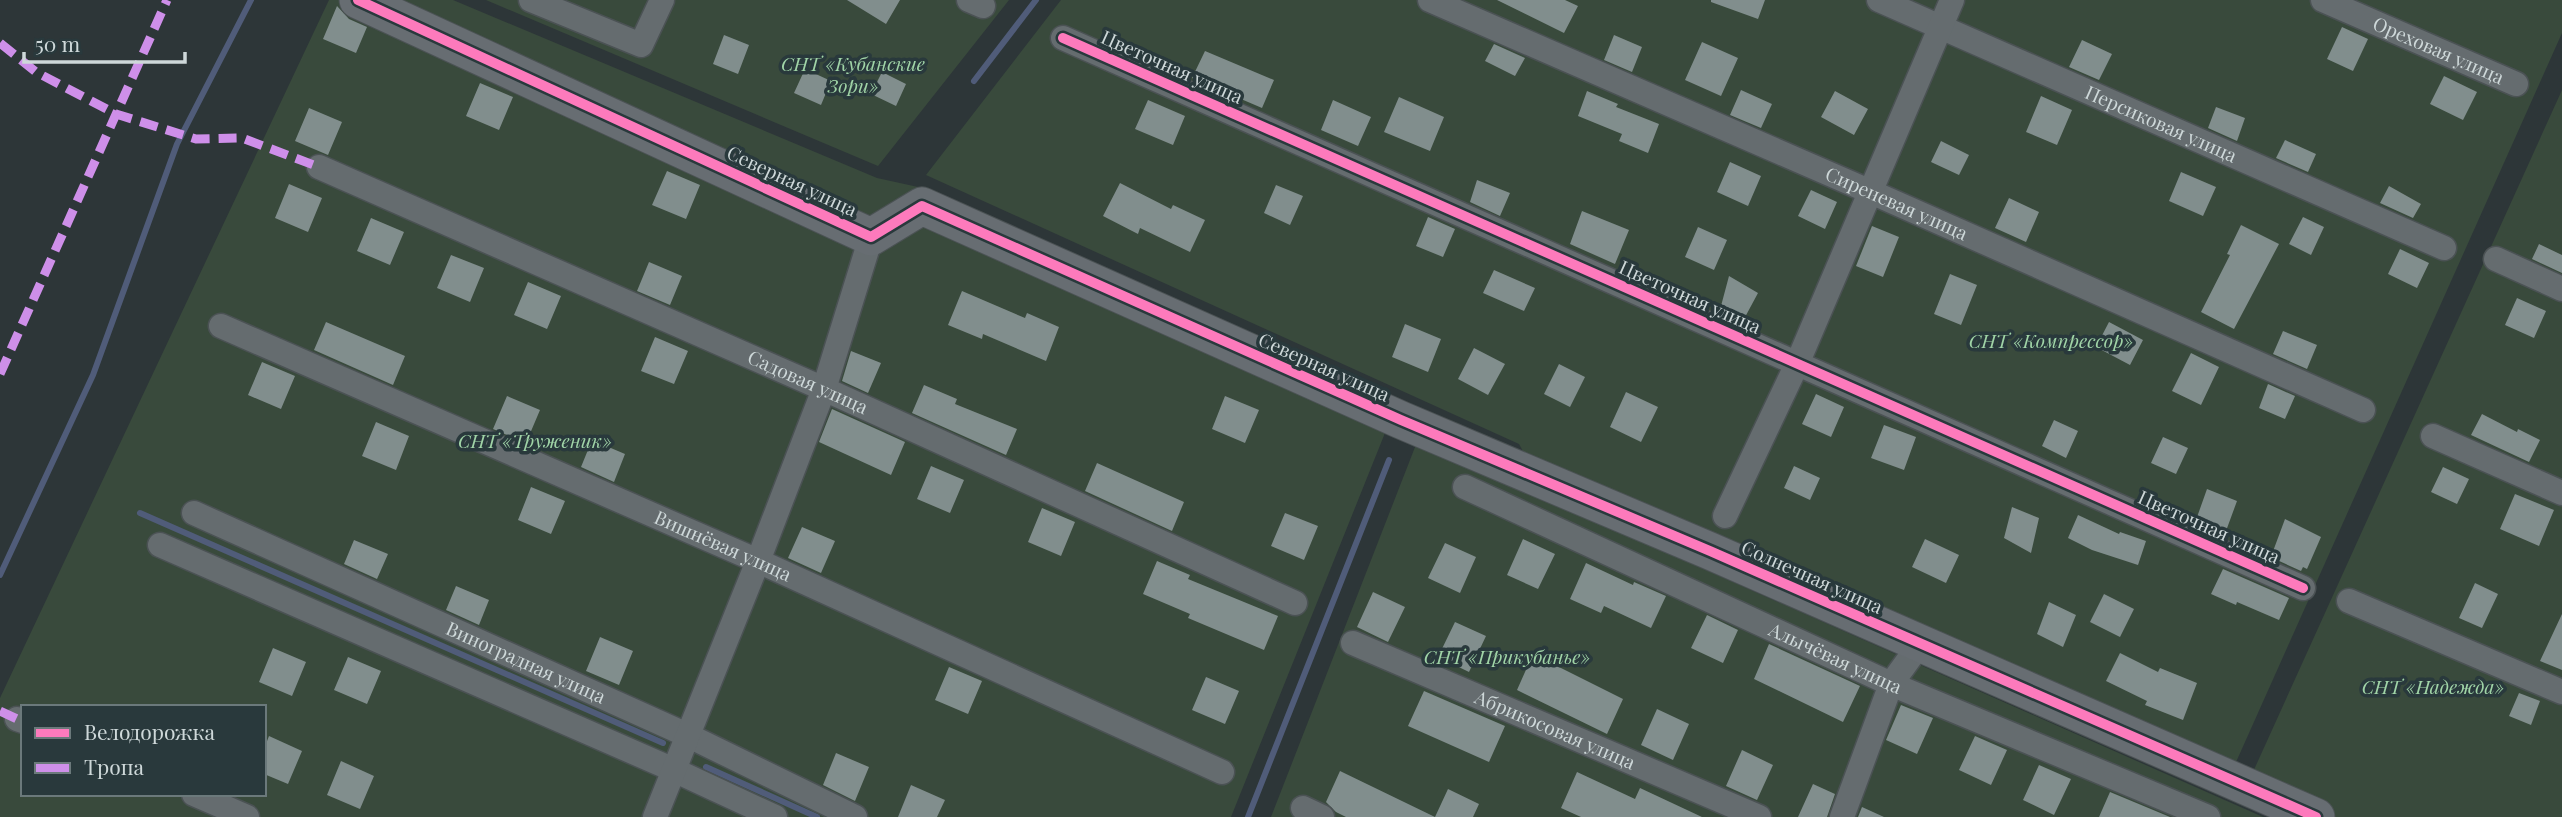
<svg xmlns="http://www.w3.org/2000/svg" width="2562" height="817" viewBox="0 0 2562 817" font-family="'Playfair Display',serif">
<style>
.green{fill:#394a3c;fill-rule:evenodd}
.lines{fill:none;stroke-linecap:round;stroke-linejoin:round}
.stream{stroke:#505c79;stroke-width:6}
.building{fill:#818e8d}
.street-casing{stroke:#4b5254;stroke-width:27}
.secondary-casing{stroke:#4b5254;stroke-width:39}
.street{stroke:#656c6f;stroke-width:24}
.secondary{stroke:#676d72;stroke-width:37}
.quiet{stroke:#ce8fe9;stroke-width:9;stroke-dasharray:18 9;stroke-linecap:butt}
.cycleway-casing{stroke:#29393c;stroke-width:15}
.cycleway{stroke:#fd7abc;stroke-width:10}
.labels{text-anchor:middle;stroke-width:7;stroke-linejoin:round;paint-order:stroke}
.street-label{font-size:19px;fill:#ced8d9;stroke:#29393c}
.park-label{font-size:19px;font-style:italic;fill:#a0d4a7;stroke:#29393c}
</style>
<rect width="100%" height="100%" fill="#2d3638"/>
<path class="green" d="M329 0H453L877 178 918 187 1397 403 1231 817H0V698ZM23 707H264V794H23Z
M486 0H1009L878 166Z
M1061 0H2562V33L2224 789 1543 488 1519 444 926 175Z
M2562 90V817H2295L2243 794Z
M1417 442 2263 817H1271Z"/>
<g class="lines">
<path class="stream" d="M974 81 1036 0
M140 513 663 743
M0 575 93 375 177 144 251 0
M706 767 817 817
M1248 817 1389 460"/>
</g>
<path class="building" d="M847 0H900L886 24Z
M1497 0H1565L1578 6 1564 33Z
M1711 0H1765L1758 19 1711 2Z
M337 6 349 19 367 27 356 53 323 39Z
M2342 27 2368 39 2353 71 2327 59Z
M724 35 749 45 738 74 713 64Z
M1614 35 1642 47 1632 72 1604 60Z
M2082 40 2112 54 2099 80 2069 67Z
M1702 42 1738 58 1721 96 1685 80Z
M1494 44 1525 58 1515 76 1485 61Z
M1205 51 1274 80 1262 108 1192 78Z
M805 69 831 81 821 105 794 93Z
M882 72 906 84 896 106 871 94Z
M2444 76 2477 92 2463 120 2430 104Z
M480 83 513 97 499 130 466 116Z
M1741 90 1772 104 1761 128 1730 115Z
M1587 91 1618 104 1616 107 1659 124 1648 153 1619 141 1622 134 1578 116Z
M1835 91 1868 109 1854 135 1821 117Z
M2041 96 2072 110 2057 145 2026 132Z
M1399 97 1444 117 1430 151 1384 132Z
M1148 100 1185 116 1173 145 1135 129Z
M1333 100 1371 117 1358 146 1321 130Z
M2216 107 2245 118 2237 141 2208 128Z
M309 108 342 122 328 155 295 141Z
M2285 140 2316 154 2308 172 2276 158Z
M1941 141 1969 155 1959 175 1931 162Z
M1730 162 1761 176 1748 206 1717 192Z
M667 171 700 185 686 219 652 205Z
M2181 172 2216 187 2203 216 2169 201Z
M1477 180 1510 193 1500 216 1470 202Z
M1120 183 1171 209 1173 205 1205 220 1190 252 1140 228 1138 234 1103 216Z
M289 184 322 198 308 232 275 218Z
M1276 185 1303 196 1290 225 1264 213Z
M2389 186 2421 204 2413 218 2380 203Z
M1811 190 1837 202 1825 229 1798 216Z
M2009 198 2039 212 2026 242 1995 228Z
M1582 211 1629 230 1615 264 1570 244Z
M1428 217 1455 229 1443 257 1416 246Z
M2303 217 2324 227 2311 255 2289 244Z
M371 218 404 232 390 265 357 251Z
M2241 225 2279 244 2234 329 2201 312 2230 255 2227 254Z
M1872 226 1899 237 1883 277 1856 266Z
M1698 227 1727 240 1714 270 1685 257Z
M2539 244 2562 255V273L2532 259Z
M2400 249 2429 263 2417 288 2388 274Z
M451 255 484 268 470 302 437 288Z
M649 262 682 276 670 305 637 291Z
M1494 270 1535 288 1524 311 1483 293Z
M1950 274 1977 285 1961 325 1934 314Z
M1729 276 1758 293 1744 319 1721 306Z
M528 282 561 296 547 329 514 315Z
M962 291 1025 318 1027 313 1059 327 1046 361 983 334 982 339 948 325Z
M2517 298 2546 311 2534 338 2505 325Z
M326 322 405 356 393 385 314 350Z
M2109 322 2143 340 2130 365 2096 347Z
M1405 324 1441 339 1428 372 1392 357Z
M2283 331 2317 345 2307 369 2273 354Z
M655 337 688 351 674 384 641 371Z
M1474 348 1505 364 1488 395 1458 379Z
M851 351 881 363 868 393 842 381Z
M2191 353 2219 367 2201 405 2172 391Z
M262 362 295 376 281 409 248 395Z
M1559 364 1585 377 1570 407 1544 394Z
M2268 384 2295 396 2285 419 2259 408Z
M924 385 957 399 955 404 1017 429 1006 455 912 413Z
M1626 392 1658 407 1641 442 1610 427Z
M1816 394 1844 407 1831 437 1802 424Z
M507 396 540 410 526 443 493 429Z
M1225 396 1259 410 1245 443 1212 429Z
M832 409 905 442 891 475 819 442Z
M2482 414 2517 432 2518 429 2540 440 2529 462 2471 435Z
M2054 420 2078 431 2066 458 2042 446Z
M376 422 409 436 396 470 362 456Z
M1884 425 1916 437 1904 470 1871 458Z
M2163 437 2188 448 2176 474 2151 463Z
M592 440 625 454 614 482 581 467Z
M1097 463 1184 502 1172 531 1085 491Z
M931 466 964 480 950 513 917 499Z
M1794 466 1820 478 1810 500 1784 488Z
M2443 467 2469 479 2457 504 2431 492Z
M531 487 565 501 551 534 518 520Z
M2207 489 2237 501 2226 531 2196 520Z
M2515 494 2554 510 2539 546 2500 529Z
M2012 507 2039 518 2031 553 2004 538Z
M1042 508 1075 522 1061 556 1028 542Z
M1285 513 1318 526 1304 560 1271 546Z
M2078 515 2119 534 2120 532 2146 541 2138 565 2092 550 2068 538Z
M2285 519 2321 537 2307 569 2303 567 2301 571 2277 560 2278 557 2272 554Z
M802 527 835 541 821 573 788 558Z
M1523 539 1555 554 1538 589 1507 575Z
M1925 539 1959 555 1946 583 1912 567Z
M354 540 388 554 377 579 344 564Z
M1445 543 1476 557 1460 593 1428 578Z
M1157 561 1190 575 1188 579 1278 616 1264 650 1188 618 1190 614 1143 594Z
M1586 563 1633 585 1634 582 1666 596 1651 628 1604 606 1601 613 1570 599Z
M2223 569 2289 598 2279 620 2237 602 2236 605 2211 594Z
M2475 583 2498 594 2482 628 2459 618Z
M456 586 489 600 479 625 446 610Z
M1373 592 1405 607 1388 642 1357 627Z
M2104 594 2134 609 2120 637 2090 622Z
M2049 602 2076 615 2063 647 2037 634Z
M2562 614V670L2540 661Z
M1707 615 1738 630 1723 663 1691 648Z
M1455 622 1486 636 1469 672 1438 657Z
M600 637 633 651 619 685 586 671Z
M1769 644 1860 686 1843 722 1754 679Z
M273 648 306 662 292 696 259 682Z
M2120 653 2158 672 2160 668 2197 683 2183 720 2145 705 2147 701 2106 681Z
M1533 654 1623 699 1607 734 1517 690Z
M348 657 381 671 367 704 334 690Z
M949 667 982 681 968 714 935 700Z
M1206 677 1239 691 1225 724 1192 710Z
M1424 691 1505 726 1489 762 1408 726Z
M2519 693 2540 701 2531 725 2509 716Z
M1901 705 1933 718 1917 754 1886 740Z
M1657 709 1689 724 1673 760 1641 745Z
M269 736 302 751 288 784 264 774V749Z
M1975 736 2007 750 1991 785 1959 770Z
M1742 750 1773 765 1757 800 1726 786Z
M836 753 869 767 855 801 823 785Z
M341 761 374 776 360 809 327 795Z
M2039 765 2071 779 2054 815 2023 800Z
M1340 771 1435 817 1448 789 1479 804 1473 817H1346L1336 812 1326 802Z
M1577 772 1635 799 1640 788 1702 817H1581L1561 808Z
M1813 784 1835 794 1827 817H1798Z
M911 785 945 800 937 817H898Z
M2110 792 2170 817H2099Z
M1862 807 1884 817H1858Z"/>
<g class="lines">
<defs>
<g id="street">
<path d="M531 0 641 45 662 0"/>
<path d="M969 0 983 6"/>
<path id="s1" d="M1430 0 1871 192 2363 410"/>
<path id="s2" d="M1879 0 2444 248"/>
<path id="s3" d="M2323 0 2516 84"/>
<path d="M1063 38 2303 588"/>
<path id="s4" d="M319 167 824 389 1295 603"/>
<path d="M2496 259 2562 289"/>
<path id="s5" d="M221 326 758 561 1222 772"/>
<path d="M2433 436 2562 493"/>
<path id="s6" d="M1465 487 1891 684 2208 817"/>
<path id="s7" d="M194 513 687 735 855 817"/>
<path d="M1725 516 1797 364 1952 0"/>
<path d="M160 545 674 770 775 817"/>
<path d="M2349 601 2562 692"/>
<path id="s8" d="M1353 643 1759 817"/>
<path d="M17 719 23 721"/>
<path d="M194 794 247 817"/>
<path d="M1303 808 1322 817"/>
<path d="M655 817 758 561 824 389 871 237"/>
<path d="M1842 817 1891 684 1920 644"/>
</g>
<path id="secondary" d="M358 0 871 237 922 206 1401 420 1710 551 2316 817"/>
</defs>
<use href="#street" class="street-casing"/>
<use href="#secondary" class="secondary-casing"/>
<use href="#street" class="street"/>
<use href="#secondary" class="secondary"/>
<path class="quiet" d="M0 43 36 72 116 114 196 139 242 138 319 167
M0 374 167 0
M0 711 17 719"/>
<defs>
<path id="cycleway" d="M358 0 871 237 922 206 1401 420 1710 551 2316 817
M1063 38 2303 588"/>
</defs>
<use href="#cycleway" class="cycleway-casing"/>
<use href="#cycleway" class="cycleway"/>
</g>
<g class="labels">
<g class="street-label">
<text dy="7" stroke="none"><textPath href="#s3" startOffset="126">Ореховая улица</textPath></text>
<text transform="translate(1172 67) rotate(24)" y="7">Цветочная улица</text>
<text dy="7" stroke="none"><textPath href="#s2" startOffset="308">Персиковая улица</textPath></text>
<text transform="translate(792 181) rotate(25)" y="7">Северная улица</text>
<text dy="7" stroke="none"><textPath href="#s1" startOffset="509">Сиреневая улица</textPath></text>
<text transform="translate(1690 297) rotate(24)" y="7">Цветочная улица</text>
<text transform="translate(1324 367) rotate(24)" y="7">Северная улица</text>
<text dy="7" stroke="none"><textPath href="#s4" startOffset="534">Садовая улица</textPath></text>
<text transform="translate(2209 527) rotate(24)" y="7">Цветочная улица</text>
<text dy="7" stroke="none"><textPath href="#s5" startOffset="548">Вишнёвая улица</textPath></text>
<text transform="translate(1812 577) rotate(24)" y="7">Солнечная улица</text>
<text dy="7" stroke="none"><textPath href="#s6" startOffset="408">Алычёвая улица</textPath></text>
<text dy="7" stroke="none"><textPath href="#s7" startOffset="364">Виноградная улица</textPath></text>
<text dy="7" stroke="none"><textPath href="#s8" startOffset="220">Абрикосовая улица</textPath></text>
</g>
<g class="park-label">
<text x="853" y="71">СНТ «Кубанские<tspan x="853" dy="22">Зори»</tspan></text>
<text x="2051" y="348">СНТ «Компрессор»</text>
<text x="535" y="448">СНТ «Труженик»</text>
<text x="1507" y="664">СНТ «Прикубанье»</text>
<text x="2433" y="694">СНТ «Надежда»</text>
</g>
</g>
<rect x="21" y="705" width="245" height="91" fill="#29393c" stroke="#6b797b" stroke-width="2"/>
<rect x="35" y="728" width="35" height="10" fill="#fd7abc" stroke="#6b797b" stroke-width="2"/>
<text x="84" y="740" font-size="21" fill="#ced8d9">Велодорожка</text>
<rect x="35" y="763" width="35" height="10" fill="#ce8fe9" stroke="#6b797b" stroke-width="2"/>
<text x="84" y="775" font-size="21" fill="#ced8d9">Тропа</text>
<path d="M24 52v10h161v-10" fill="none" stroke="#ced8d9" stroke-width="3.5"/>
<text x="35" y="52" font-size="21" fill="#ced8d9" stroke="#29393c" stroke-width="5" paint-order="stroke">50 m</text>
</svg>
